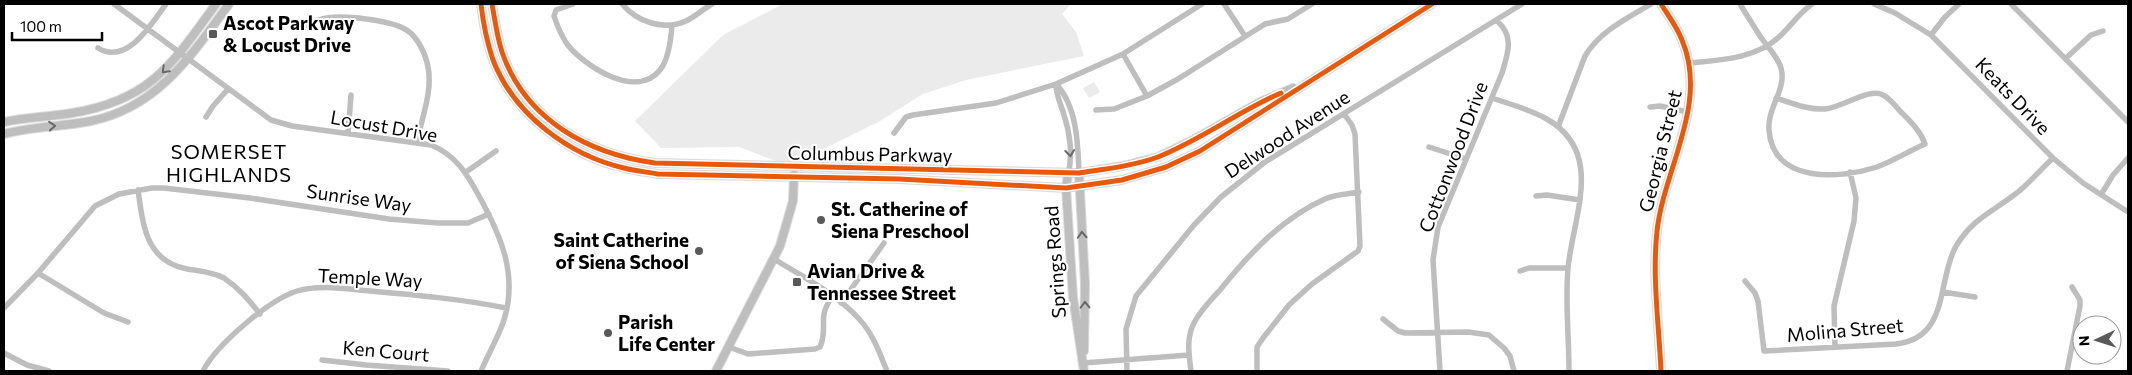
<svg xmlns="http://www.w3.org/2000/svg" width="2132" height="375" viewBox="0 0 2132 375" font-family="Commissioner,sans-serif">
<style>
.grass{fill:#ebebeb}
.lines{fill:none;stroke-linecap:round;stroke-linejoin:round}
.major-casing{stroke:#dbdbdb;stroke-width:10}
.minor{stroke:#bebebe;stroke-width:5.5}
.major{stroke:#bebebe;stroke-width:8}
.cycleway-casing{stroke:#fff;stroke-width:8}
.cycleway{stroke:#e8590c;stroke-width:5}
.oneway{stroke:#686868}
.poi-dot{fill:#595959;stroke:#fff;stroke-width:2}
.labels{text-anchor:middle;stroke-width:4;stroke-linejoin:round;paint-order:stroke}
.poi-label{font-size:19px;font-weight:bold;fill:#000;stroke:#fff;text-anchor:start}
.street-label{font-size:19px;fill:#000;stroke:#fff}
.neighbourhood-label{font-size:20px;letter-spacing:1px;fill:#000;stroke:#fff}
</style>
<rect width="100%" height="100%" fill="#fff"/>
<path class="grass" d="M783 4H1071L1062 14 1076 32 1084 56 966 80 923 94 880 121 789 166 739 147 661 148 635 121 723 35Z
M1094 82 1100 92 1089 98 1083 88Z"/>
<g class="lines">
<defs>
<path id="major" d="M481 4C483 22 487 42 493 60 514 114 568 155 624 168 635 171 647 172 658 174L899 179 1066 188 1122 180 1166 167 1200 151 1432 4
M492 4C495 20 497 37 502 52 525 120 589 154 655 163L1079 173 1123 166 1158 157 1193 140 1260 102 1293 88
M1661 4C1668 15 1677 27 1682 40 1709 104 1664 168 1657 231 1652 277 1659 325 1661 371
M4 122C27 117 49 117 72 113 151 100 172 64 216 4
M4 134C32 126 62 127 91 121 158 107 191 56 229 4
M1079 173 1085 283 1084 351
M1068 174 1066 188 1073 297 1084 371
M716 371 780 246 793 201 794 175"/>
</defs>
<use href="#major" class="major-casing"/>
<path class="minor" d="M114 4 271 120 292 126 431 145C456 155 467 174 479 196 501 236 519 276 503 323 497 339 488 355 481 371
M573 4 556 10 554 16C557 25 561 35 567 44 584 66 636 100 660 70 669 59 671 39 672 25
M622 4C637 22 664 31 686 21 695 17 703 9 712 4
M1224 4 1245 36
M1740 4C1746 14 1753 25 1760 36 1766 45 1778 57 1781 68 1787 89 1767 108 1769 130 1773 184 1840 179 1877 167 1893 161 1909 151 1925 144 1920 130 1910 121 1900 111 1895 105 1889 98 1883 95 1870 87 1841 108 1825 109 1808 110 1792 103 1776 98
M1874 4 1895 13 1931 35 2053 158 2083 183 2128 212
M2011 4 2128 122
M297 29C305 26 313 21 322 19 340 14 393 20 408 31 418 38 426 55 428 67 433 92 421 119 417 143
M1931 35 1945 17 1959 4
M98 48C127 66 152 23 166 4
M1123 54 1147 96 1178 79 1265 24 1288 19 1312 4
M2066 58 2091 35 2103 31
M1689 63C1720 60 1755 59 1779 37 1791 26 1799 13 1812 4
M1056 84C1077 106 1078 144 1079 173
M1056 84C1056 96 1061 104 1064 115 1070 133 1073 156 1068 174
M1492 98C1509 104 1529 109 1545 118 1606 151 1573 216 1568 268 1565 301 1569 338 1569 371
M1650 107 1660 106 1688 112
M1096 110 1114 109 1147 96
M206 117 213 106 228 89
M1558 127 1585 56C1600 31 1626 19 1651 4
M894 133 906 117 913 115 996 103 1056 84 1123 54 1202 4
M348 134 351 95
M1429 147 1466 159
M466 172 496 151
M138 190C143 224 145 261 187 269 199 271 213 272 224 278 239 288 249 300 260 314
M2102 193 2113 175 2128 158
M1536 196 1547 195 1580 200
M774 259C803 277 837 294 860 320 873 334 880 354 887 371
M1520 271 1529 268H1568
M38 273 104 313 128 322
M1745 281 1755 293 1758 301 1764 351 1896 344C1949 338 1937 283 1955 248 1971 220 1990 213 2014 195 2028 185 2040 170 2053 158
M1943 292 1975 297
M841 303 884 243
M4 308 38 273 95 206 119 194 152 188H164L250 198 389 219 438 223H468L489 214
M1383 319 1398 331 1405 333 1468 332 1489 335 1504 348 1510 356 1514 371
M729 347 748 354 815 349 820 347C829 327 816 319 832 297
M1835 347 1834 306 1854 221 1856 198 1850 172
M4 353 27 365 49 371
M322 360 366 365 448 371
M1083 363 1189 355
M203 371C217 344 269 300 297 291 320 284 347 289 370 291 416 295 461 299 506 308
M1127 371 1126 329 1136 296 1194 225 1221 197 1265 162 1522 4
M1191 371C1189 355 1186 338 1194 323 1200 311 1211 300 1220 290 1249 254 1282 218 1325 199 1336 194 1348 194 1359 192
M1257 371V347L1263 338 1289 305 1312 284 1358 251 1360 246 1355 134 1352 125 1344 114
M1440 371 1433 260 1438 227 1502 73C1508 53 1515 36 1496 20
M2067 371 2080 306V300L2072 287"/>
<use href="#major" class="major"/>
<defs>
<path id="cycleway" d="M481 4C483 22 487 42 493 60 514 114 568 155 624 168 635 171 647 172 658 174L899 179 1066 188 1122 180 1166 167 1200 151 1432 4
M492 4C495 20 497 37 502 52 525 120 589 154 655 163L1079 173C1105 169 1133 166 1158 157 1201 140 1239 111 1281 93
M1661 4C1668 15 1677 27 1682 40 1709 104 1664 168 1657 231 1652 277 1659 325 1661 371"/>
</defs>
<use href="#cycleway" class="cycleway-casing"/>
<use href="#cycleway" class="cycleway"/>
</g>
<defs><path id="oneway-chevron" d="M-2-3.5L2.5 0L-2 3.5" fill="none" stroke-width="1.6" stroke-linecap="round" stroke-linejoin="round" transform="scale(1.25)"/></defs>
<g class="oneway">
<use href="#oneway-chevron" transform="translate(165 70) rotate(135)"/>
<use href="#oneway-chevron" transform="translate(52 126) rotate(-5)"/>
<use href="#oneway-chevron" transform="translate(1070 153) rotate(84)"/>
<use href="#oneway-chevron" transform="translate(1082 235) rotate(-93)"/>
<use href="#oneway-chevron" transform="translate(1085 305) rotate(-91)"/>
</g>
<g class="poi-dot">
<rect x="208" y="29" width="10" height="10" rx="2.5"/>
<circle cx="821" cy="220" r="5"/>
<circle cx="699" cy="251" r="5"/>
<rect x="792" y="277" width="10" height="10" rx="2.5"/>
<circle cx="608" cy="333" r="5"/>
</g>
<g class="labels">
<g class="poi-label">
<text x="223" y="30">Ascot Parkway<tspan x="223" dy="22">&amp; Locust Drive</tspan></text>
<text x="831" y="216">St. Catherine of<tspan x="831" dy="22">Siena Preschool</tspan></text>
<text x="689" y="247" text-anchor="end">Saint Catherine<tspan x="689" dy="22">of Siena School</tspan></text>
<text x="807" y="278">Avian Drive &amp;<tspan x="807" dy="22">Tennessee Street</tspan></text>
<text x="618" y="329">Parish<tspan x="618" dy="22">Life Center</tspan></text>
</g>
<g class="street-label">
<text transform="translate(2013 96) rotate(46)" y="7">Keats Drive</text>
<text transform="translate(384 126) rotate(10)" y="7">Locust Drive</text>
<text transform="translate(1287 134) rotate(-33)" y="7">Delwood Avenue</text>
<text transform="translate(1660 151) rotate(-76)" y="7">Georgia Street</text>
<text transform="translate(870 154) rotate(1)" y="7">Columbus Parkway</text>
<text transform="translate(1453 157) rotate(-69)" y="7">Cottonwood Drive</text>
<text transform="translate(359 198) rotate(8)" y="7">Sunrise Way</text>
<text transform="translate(1055 262) rotate(-94)" y="7">Springs Road</text>
<text transform="translate(370 278) rotate(3)" y="7">Temple Way</text>
<text transform="translate(1845 330) rotate(-5)" y="7">Molina Street</text>
<text transform="translate(386 351) rotate(5)" y="7">Ken Court</text>
</g>
<g class="neighbourhood-label">
<text x="229" y="159">SOMERSET<tspan x="229" dy="23">HIGHLANDS</tspan></text>
</g>
</g>
<rect width="2132" height="375" fill="none" stroke="#000000" stroke-width="10"/>
<g transform="translate(2097 340) rotate(266)"><circle r="24" fill="#ffffff" stroke="#999999"/>
<path d="M0-4L9 19L0 12L-9 19Z" fill="#595959"/>
<text y="-8" font-size="14" font-weight="bold" text-anchor="middle" fill="#000000">N</text>
</g>
<path d="M12 32v8h90v-8" fill="none" stroke="#000000" stroke-width="2.5"/>
<text x="20" y="32" font-size="15" fill="#000000" stroke="#ffffff" stroke-width="4" paint-order="stroke">100 m</text>
</svg>
